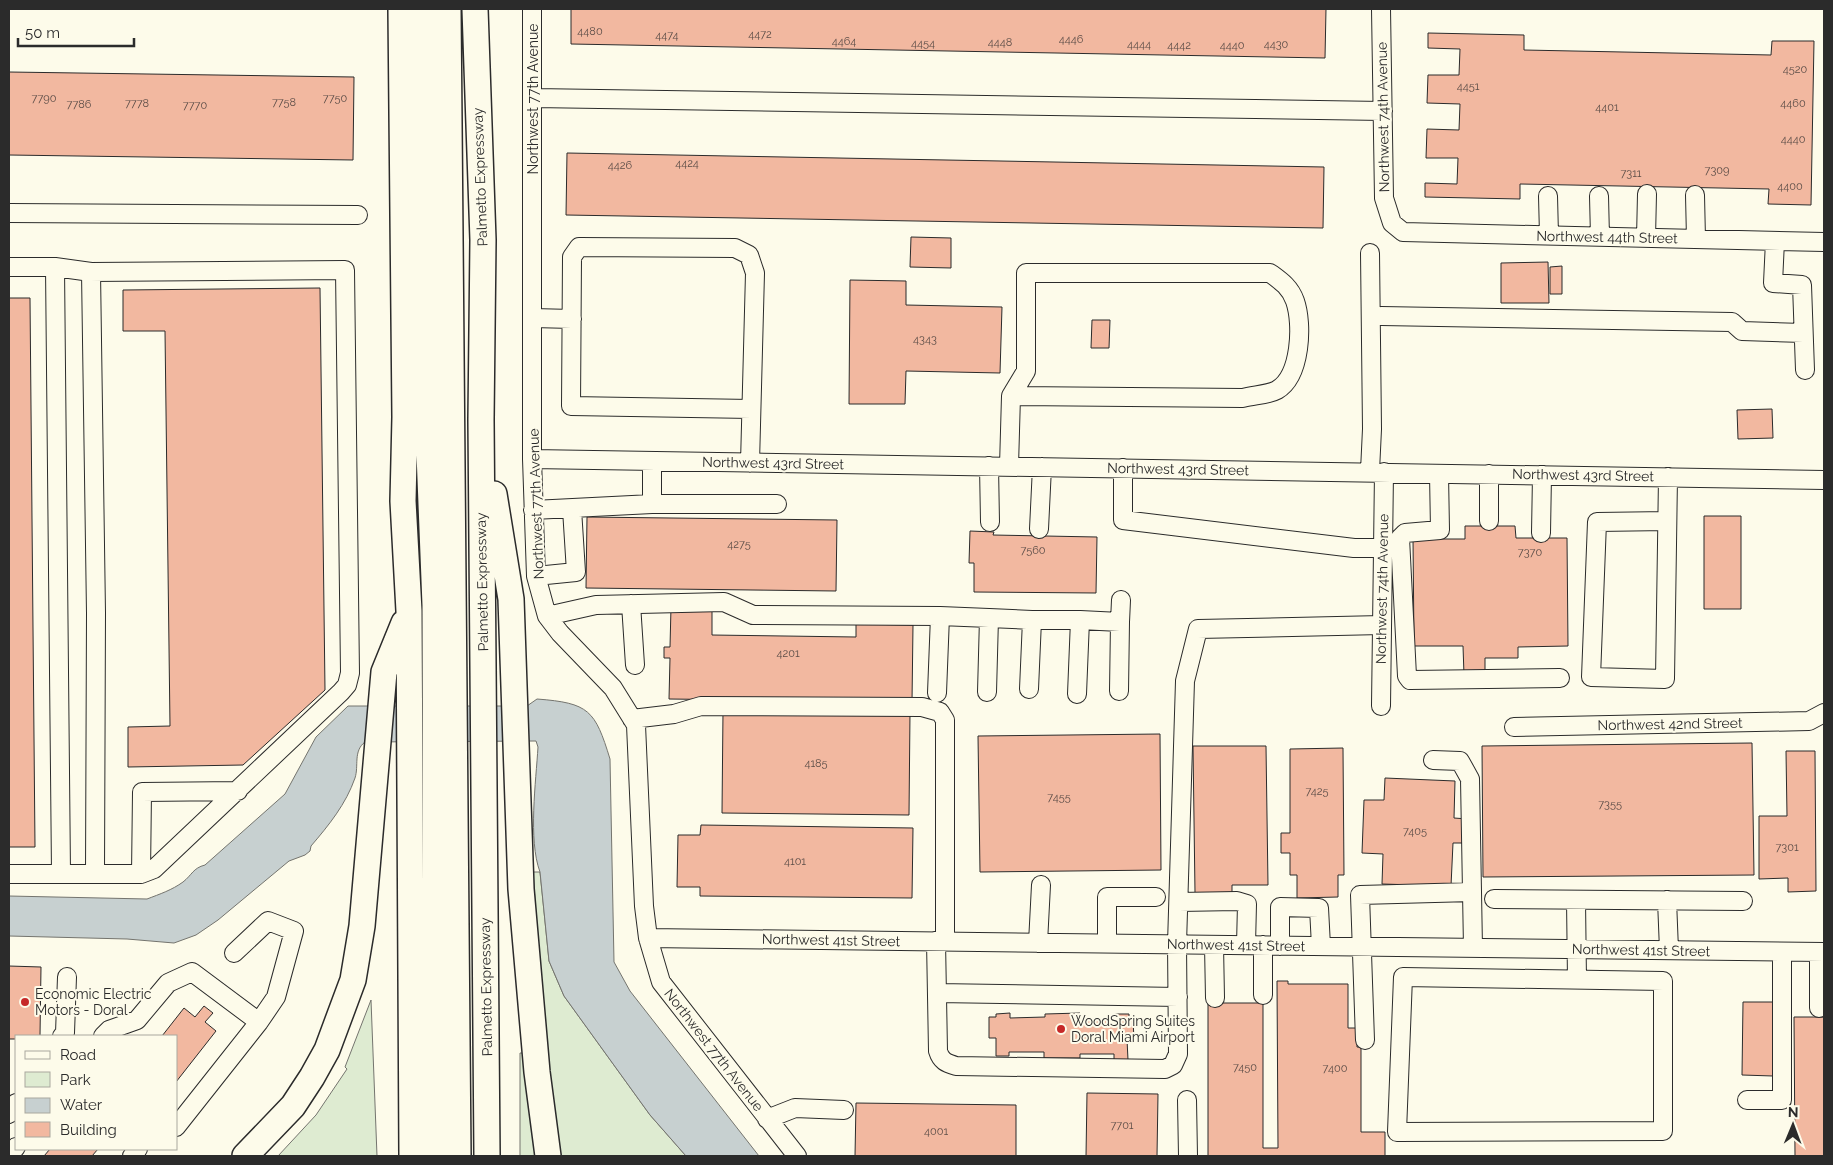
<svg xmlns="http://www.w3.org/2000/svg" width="1833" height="1165" viewBox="0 0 1833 1165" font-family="Raleway,sans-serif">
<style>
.green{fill:#deebd1;stroke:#74746e}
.water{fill:#c7d0d0;stroke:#74746e}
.building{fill:#f2b8a0;stroke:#2b2b2b}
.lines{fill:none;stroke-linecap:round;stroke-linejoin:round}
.minor-casing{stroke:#2b2b2b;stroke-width:20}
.highway-casing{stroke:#2b2b2b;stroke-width:28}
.minor{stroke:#fdfbea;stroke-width:18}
.highway{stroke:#fdfbea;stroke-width:25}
.poi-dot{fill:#c62828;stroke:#fdfbea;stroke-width:2}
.labels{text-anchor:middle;stroke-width:4;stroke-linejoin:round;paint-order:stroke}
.number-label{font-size:11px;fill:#5d4e48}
.street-label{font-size:14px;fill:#2b2b2b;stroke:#fdfbea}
.poi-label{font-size:14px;fill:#2b2b2b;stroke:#fdfbea;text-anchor:start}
</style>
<rect width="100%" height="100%" fill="#fdfbea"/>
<path class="green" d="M533 872H540L549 961 564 996 650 1115 686 1156H561L545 1042Z
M371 1000 377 1156H278L316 1115 347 1069 345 1067Z
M520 1053H524L537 1156H520Z"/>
<path class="water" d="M537 699C589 703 595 710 610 759L614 962 630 991 759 1156H686L650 1115 564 996 549 961 540 872C528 840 536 781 538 747L536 741 365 742C353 751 359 766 355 778 346 804 329 825 311 846L310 851 305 855 289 861 218 920 196 935 174 943 127 939 9 936V896L147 899C160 894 172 890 183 882 192 875 193 868 205 865L285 794 316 737 348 706H527Z"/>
<path class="building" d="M571 9H1326L1325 58 571 44Z
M1428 33 1524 35V50L1771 55 1772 41H1814L1811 205 1768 204 1769 189 1520 184V199L1425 197V183L1457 184 1458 158H1426L1427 129 1459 130 1460 104 1427 103 1428 75H1459L1460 49 1428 48Z
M9 72 354 77 353 160 9 155Z
M567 153 1324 167 1323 228 566 215Z
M911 237 951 238V268L910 267Z
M1548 262 1549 303H1501V263Z
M1562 266V294H1550V267Z
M850 280 906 281V305L1002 307 1000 373 906 371 905 404H849Z
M320 288 325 690 243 765 128 767V727L170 726 165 331H123V290Z
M9 298H30L35 847H9Z
M1092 320H1110L1109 348H1091Z
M1772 409 1773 438 1738 439 1737 410Z
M1704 516H1741V609H1704Z
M587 517 837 520 836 591 586 588Z
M1465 526H1515L1516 538H1567L1568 646 1518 647V658H1485V675H1464L1463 646H1414L1413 539H1465Z
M970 531 994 532 993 535 1097 537 1096 593 974 592V563H969Z
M671 607 712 608V635L856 637V624L913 625 912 702 669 699 670 658H664V647H670Z
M723 711 910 713 909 815 722 813Z
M1160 734 1161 870 980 872 978 736Z
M1752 743 1754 875 1483 877 1482 746Z
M1193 746H1266L1268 885H1232V893H1195Z
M1343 748 1344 875H1338V897L1297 898V875H1290V853H1281V833H1290V749Z
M1786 751H1815L1816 891 1788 892V878L1759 879V816H1787Z
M1385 778 1455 781 1454 818 1468 819 1467 843H1453L1451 886 1382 884 1383 854 1362 853 1364 800H1384Z
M701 825 913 828 912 898 700 896V887H677L678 835H700Z
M9 966 41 967 40 1036H16V1039H9Z
M1277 981H1288V984H1348V1028H1357V1047H1361V1132H1385V1156H1208V1003H1263V1148H1278Z
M1743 1002H1774L1773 1076 1742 1075Z
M204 1006 213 1013 205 1022 216 1031 176 1082V1036H162L184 1008 195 1017Z
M1010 1013V1018L1045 1017V1014L1080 1013V1019H1115V1014H1129V1020H1133L1134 1039H1127L1128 1060H1114V1054H1080V1058H1044V1052H1009V1056H996V1038H989V1017H996V1014Z
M1794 1017H1824V1156H1795Z
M1087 1093 1158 1094 1157 1156H1086Z
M856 1103 1016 1105V1156H855Z
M50 1149H98L92 1156H44Z"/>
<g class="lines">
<defs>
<path id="minor" d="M532 9V459L536 576 547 616 560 633 613 688 636 725 644 906 648 938 661 982 797 1156
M1381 9 1384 198 1392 223 1403 232 1824 242
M534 98 1383 111
M1695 195 1696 239
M1548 196 1549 235
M1599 196 1600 237
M9 213 358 215
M1646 238 1647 194
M1775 241 1773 283 1802 285 1805 370
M1370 253 1372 429 1370 471
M9 267H55L91 272 345 270 350 673 347 685 341 692 154 869 141 874H9
M55 267 61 873
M91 272 96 613 95 874
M1381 316 1732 322 1742 331 1803 333
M533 318 572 319
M532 459 1824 480
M652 461V504H777
M750 463 755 273 749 255 735 248 579 247 572 257 571 406 751 409
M989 466 990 522
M1009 466 1011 396 1026 371V273H1270C1281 281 1290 287 1295 301 1303 324 1301 376 1277 390 1268 395 1253 395 1243 398L1011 396
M1123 468V520L1354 548H1383
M1439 474 1440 530 1405 533 1400 538 1407 676 1410 680 1560 678
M1489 474V521
M533 510 652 504
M1667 521 1597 522 1591 677 1665 679 1668 477
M1039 529 1042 467
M1541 533 1542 475
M536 576 576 572 572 509
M631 604 635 665
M547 616 596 605 724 602 753 615 940 616 937 693
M940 616 989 618 987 692
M989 618 1032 620 1029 689
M1032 620H1080L1077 694
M1080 620 1120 622 1119 691
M1120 622 1121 600
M1381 706 1384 472
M632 719 674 714 701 706 922 707 940 712 945 720V941
M1514 727 1809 721 1824 713
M1433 760 1460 761 1470 779 1472 892
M141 874 142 792 238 791
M1494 899 1743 901
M1576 900 1577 980
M1667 900 1669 950
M1179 902 1237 901 1247 904 1246 945
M648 938 1824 952
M936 941 938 1051C941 1061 946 1063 956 1066L1165 1069 1173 1065 1178 1054 1177 944 1185 681 1198 629 1382 625
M1038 943 1041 885
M1107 943V897H1156
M1214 945 1215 998
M1263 945V995
M1280 946V907L1319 908 1321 946
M234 953 268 921 294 931 276 997 259 1022
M1403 977 1663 981V1131L1397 1132Z
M937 993 1178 997
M1819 1008V952
M62 1036 65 1033 67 977
M103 1036 109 1030 137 1020 168 983 192 972 259 1022 176 1127
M1365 1040 1360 895 1472 892 1473 948
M1187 1100 1188 1156
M1747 1100H1782V952
M9 1114 16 1103
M767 1119 795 1108 844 1110
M9 1156 16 1147
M132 1156 138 1149"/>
<path id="highway" d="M401 9 405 417 403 501 409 611 412 1156
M425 9 429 453 435 605 436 1156
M448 9 458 1156
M475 9 483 240 481 420 487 1156
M494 494 511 599 521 889 537 1072 548 1156
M245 1156 293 1106 312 1077 327 1050 353 980 362 926 384 672 404 623"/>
</defs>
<use href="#minor" class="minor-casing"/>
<use href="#highway" class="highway-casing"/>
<use href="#minor" class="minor"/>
<use href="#highway" class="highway"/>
</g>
<g class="poi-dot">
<circle cx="25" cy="1002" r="5"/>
<circle cx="1061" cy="1029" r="5"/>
</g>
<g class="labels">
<g class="number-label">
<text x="590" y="35">4480</text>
<text x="760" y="38">4472</text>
<text x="667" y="39">4474</text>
<text x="1071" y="43">4446</text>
<text x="844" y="45">4464</text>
<text x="1000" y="46">4448</text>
<text x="923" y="47">4454</text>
<text x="1139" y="48">4444</text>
<text x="1276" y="48">4430</text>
<text x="1179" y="49">4442</text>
<text x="1232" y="49">4440</text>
<text x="1795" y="73">4520</text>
<text x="1468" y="90">4451</text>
<text x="44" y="102">7790</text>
<text x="335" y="102">7750</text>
<text x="284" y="106">7758</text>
<text x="137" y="107">7778</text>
<text x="1793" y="107">4460</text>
<text x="79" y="108">7786</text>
<text x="195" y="109">7770</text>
<text x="1607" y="111">4401</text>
<text x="1793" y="143">4440</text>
<text x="687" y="167">4424</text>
<text x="620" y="169">4426</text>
<text x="1717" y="174">7309</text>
<text x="1631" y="177">7311</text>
<text x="1790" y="190">4400</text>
<text x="925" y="343">4343</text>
<text x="739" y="548">4275</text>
<text x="1033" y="554">7560</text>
<text x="1530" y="556">7370</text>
<text x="788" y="657">4201</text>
<text x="816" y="767">4185</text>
<text x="1317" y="795">7425</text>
<text x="1059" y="801">7455</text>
<text x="1610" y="808">7355</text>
<text x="1415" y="835">7405</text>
<text x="1787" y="851">7301</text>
<text x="795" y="865">4101</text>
<text x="1245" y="1071">7450</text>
<text x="1335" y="1072">7400</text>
<text x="1122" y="1129">7701</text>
<text x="936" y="1135">4001</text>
</g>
<g class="street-label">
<text transform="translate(533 99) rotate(-90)" y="5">Northwest 77th Avenue</text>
<text transform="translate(1383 117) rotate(-91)" y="5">Northwest 74th Avenue</text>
<text transform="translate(480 177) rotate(-92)" y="5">Palmetto Expressway</text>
<text transform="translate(1607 237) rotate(1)" y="5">Northwest 44th Street</text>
<text transform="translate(773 463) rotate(1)" y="5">Northwest 43rd Street</text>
<text transform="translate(1178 469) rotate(1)" y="5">Northwest 43rd Street</text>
<text transform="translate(1583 475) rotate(1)" y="5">Northwest 43rd Street</text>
<text transform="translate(536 504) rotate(-92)" y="5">Northwest 77th Avenue</text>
<text transform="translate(482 582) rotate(-91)" y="5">Palmetto Expressway</text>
<text transform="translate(1382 589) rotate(-89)" y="5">Northwest 74th Avenue</text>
<text transform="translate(1670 724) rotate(-1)" y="5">Northwest 42nd Street</text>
<text transform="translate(831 940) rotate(1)" y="5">Northwest 41st Street</text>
<text transform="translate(1236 945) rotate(1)" y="5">Northwest 41st Street</text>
<text transform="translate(1641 950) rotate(1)" y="5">Northwest 41st Street</text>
<text transform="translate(486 987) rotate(-91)" y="5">Palmetto Expressway</text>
<text transform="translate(714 1050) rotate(52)" y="5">Northwest 77th Avenue</text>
</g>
<g class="poi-label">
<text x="35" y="999">Economic Electric<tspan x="35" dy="16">Motors - Doral</tspan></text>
<text x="1071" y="1026">WoodSpring Suites<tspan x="1071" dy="16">Doral Miami Airport</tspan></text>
</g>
</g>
<rect width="1833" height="1165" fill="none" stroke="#2b2b2b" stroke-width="20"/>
<rect x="15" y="1035" width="162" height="115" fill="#fdfbea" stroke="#a9a89e"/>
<rect x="25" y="1051" width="25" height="8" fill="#fdfbea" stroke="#a9a89e"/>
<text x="60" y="1060" font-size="15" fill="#2b2b2b">Road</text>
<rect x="25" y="1072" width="25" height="15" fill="#deebd1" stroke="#a9a89e"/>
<text x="60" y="1085" font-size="15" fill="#2b2b2b">Park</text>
<rect x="25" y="1098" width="25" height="15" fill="#c7d0d0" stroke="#a9a89e"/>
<text x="60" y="1110" font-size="15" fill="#2b2b2b">Water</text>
<rect x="25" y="1122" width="25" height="15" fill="#f2b8a0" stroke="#a9a89e"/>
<text x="60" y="1135" font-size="15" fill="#2b2b2b">Building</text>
<g transform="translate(1793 1125) rotate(1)" stroke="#fdfbea" stroke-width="4" paint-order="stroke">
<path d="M0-4L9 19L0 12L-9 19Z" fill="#2b2b2b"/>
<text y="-8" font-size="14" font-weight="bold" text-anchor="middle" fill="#2b2b2b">N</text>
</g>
<path d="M18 38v8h116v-8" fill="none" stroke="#2b2b2b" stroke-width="2.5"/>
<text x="25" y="38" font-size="15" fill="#2b2b2b" stroke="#fdfbea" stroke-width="4" paint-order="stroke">50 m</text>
</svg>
